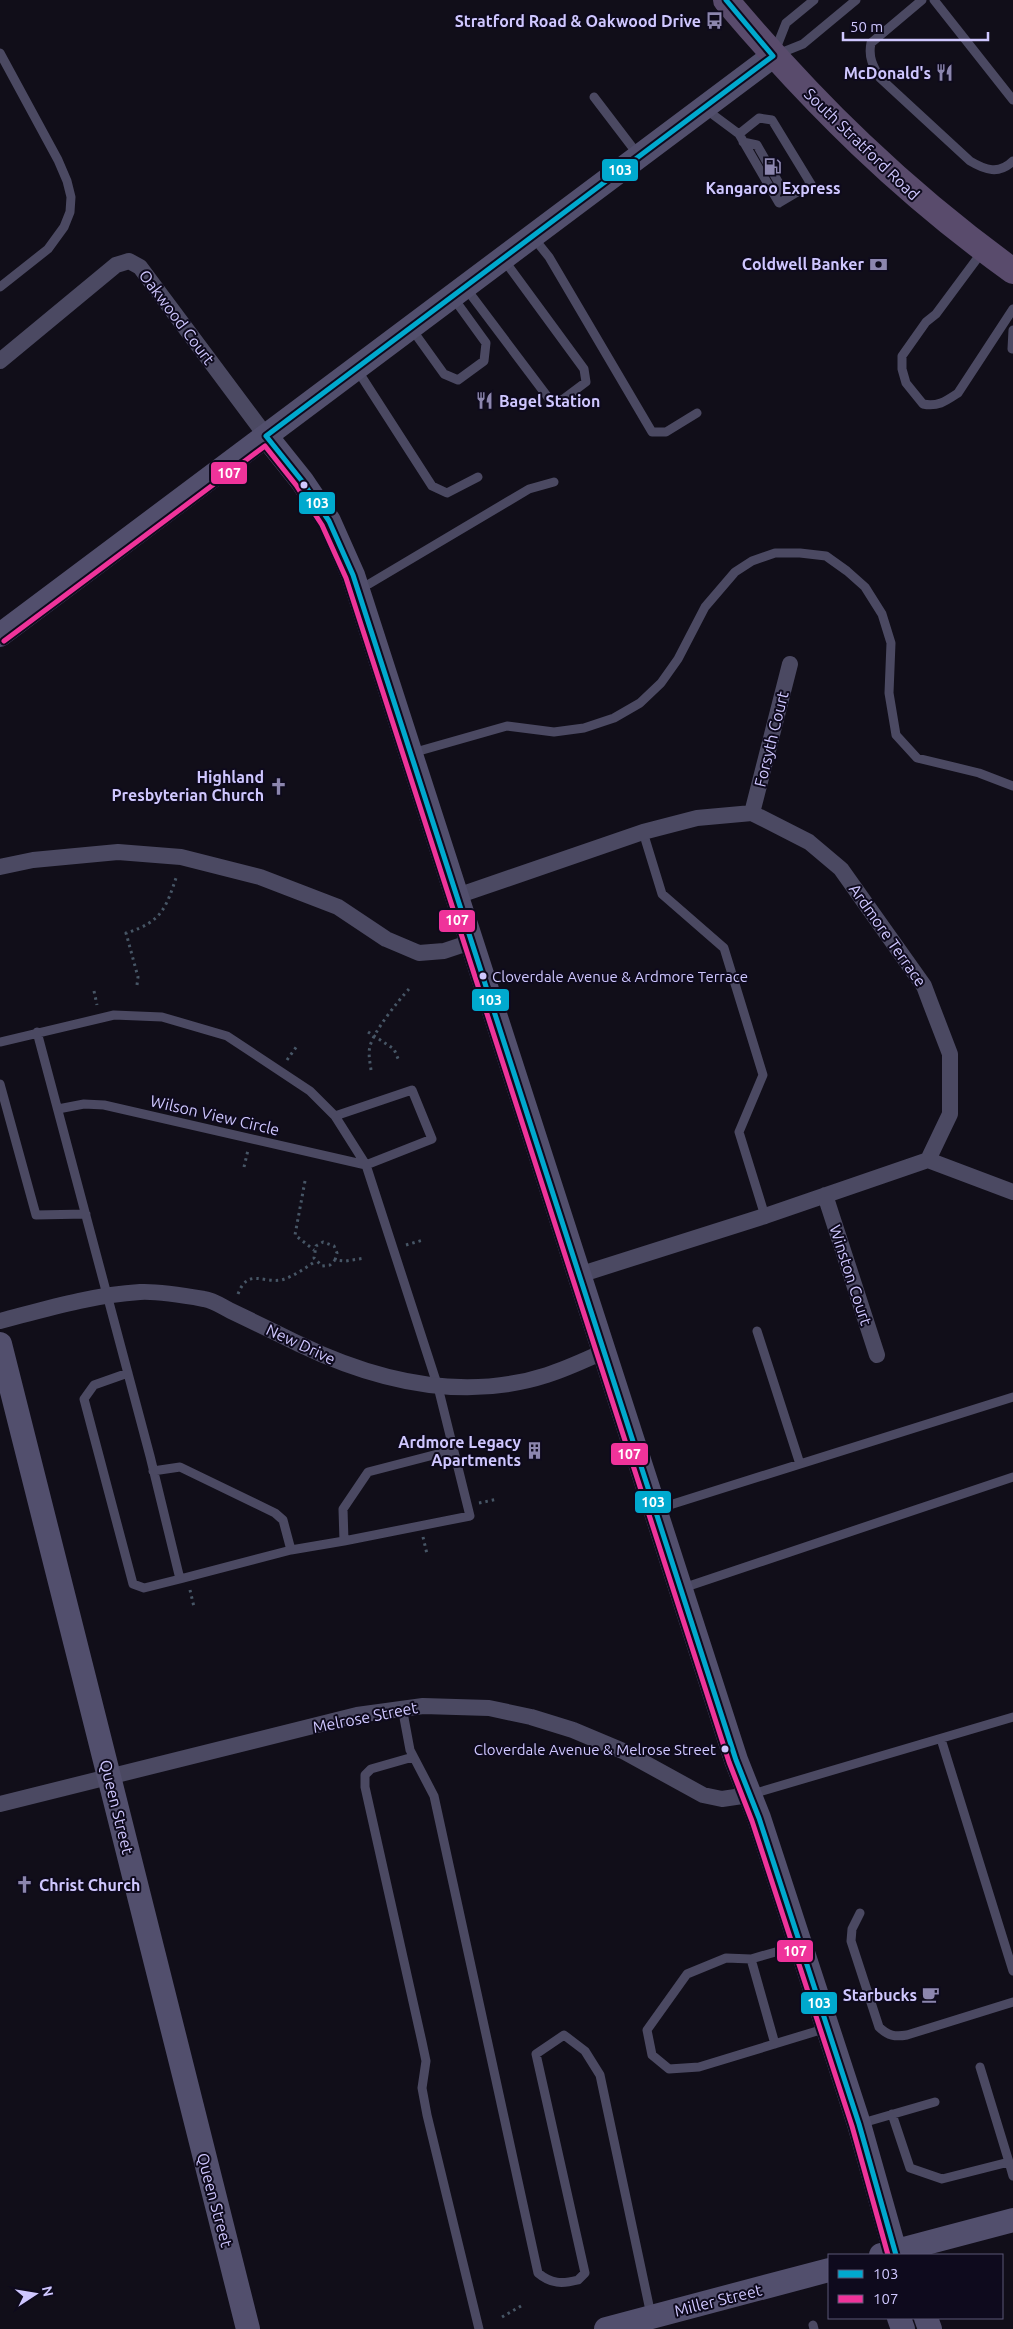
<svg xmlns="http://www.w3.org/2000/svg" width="1013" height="2329" viewBox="0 0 1013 2329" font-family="Ubuntu,sans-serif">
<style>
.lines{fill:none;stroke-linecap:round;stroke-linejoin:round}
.path{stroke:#475666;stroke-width:3;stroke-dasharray:2.5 4;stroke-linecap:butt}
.lane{stroke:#4b4962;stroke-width:9}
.street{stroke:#4b4962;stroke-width:16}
.secondary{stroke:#524f6d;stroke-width:24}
.primary{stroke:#594b6c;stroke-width:26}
.bus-1-casing{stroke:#0e0a1d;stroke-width:9}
.bus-2-casing{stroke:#0e0a1d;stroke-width:9}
.bus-1{stroke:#00a9ce;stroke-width:5}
.bus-2{stroke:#ef339a;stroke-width:5}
.bus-dot{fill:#cfc7ff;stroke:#0e0a1d;stroke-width:2}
.labels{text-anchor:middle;stroke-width:4;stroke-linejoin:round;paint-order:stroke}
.bus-label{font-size:15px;fill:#cfc7ff;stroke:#0e0a1d;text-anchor:start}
.poi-label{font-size:16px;font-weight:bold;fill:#cfc7ff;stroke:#0e0a1d;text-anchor:end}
.street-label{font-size:16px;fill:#cfc7ff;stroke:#0e0a1d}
.line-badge{stroke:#0e0a1d;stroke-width:2}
.badge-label{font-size:14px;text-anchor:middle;font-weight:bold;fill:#fff}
</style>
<rect width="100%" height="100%" fill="#110e19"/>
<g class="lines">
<path class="path" d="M137 985 138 977 126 933C162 922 166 908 177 875
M94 991 97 1005
M368 1032 394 1049 399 1061
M287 1060 297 1046
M371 1070C370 1062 368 1054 370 1046 374 1031 398 1001 409 989
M244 1167 248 1150
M305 1181 295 1235 314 1250
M406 1245 423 1240
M335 1260 337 1253 334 1246 323 1242 316 1246 314 1258 322 1266 330 1265 335 1260 346 1261 365 1258
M238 1294C248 1268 262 1283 281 1280 293 1277 305 1268 316 1261
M479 1503 498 1499
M423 1537 427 1554
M190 1590 194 1607
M502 2317 521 2306"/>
<path class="lane" d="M922 0 871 43C868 57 873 66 880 78L970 161C985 170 999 175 1013 161
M934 0 1013 100
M775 51 786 23 814 0
M0 53 58 160 67 181 71 197 70 212 64 227 48 249 0 287
M778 54 803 44 856 0
M594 97 639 156
M704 108 739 134 779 203 811 184 772 120 759 118 739 134
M743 142 757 145 780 185 775 196
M533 237 549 257 652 432H666L697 413
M982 252 936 314 926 322 902 356V369L906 383 923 404C938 407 946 401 958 393L1013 309
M465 287 550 400H562L586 382 584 369 504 260
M411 328 444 374 458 380 484 361 486 343 452 296
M1012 349 1013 330
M356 368 432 486 447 493 478 477
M357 587 369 584 529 489 554 482
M412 753 507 726 554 732 584 728 614 718 640 703 661 683 678 659 705 607 735 572 752 561 775 553H800L826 556 847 571 865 587 882 614 891 643 889 693 896 735 917 758 979 773 1013 786
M643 832 662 894 724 948 763 1075 739 1132 765 1216
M37 1032 150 1456 180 1579 291 1550 344 1541
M0 1042 114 1015 162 1017 227 1036 310 1091 335 1116 366 1165 438 1387 470 1516 344 1541 343 1509 368 1472 453 1450
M0 1084 36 1215 86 1214
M58 1109 84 1104 104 1105 366 1165 432 1139 412 1090 335 1116
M757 1331 800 1464
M128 1373 94 1385 84 1399 133 1584 144 1588 180 1579
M153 1471 180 1467 275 1513 283 1520 291 1550
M657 1509 1013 1397
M680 1589 1013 1477
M402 1707 410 1750 434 1796 538 2273C551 2284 562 2284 578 2280L585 2273 536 2054 564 2035 585 2051 600 2075 651 2315
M941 1739 1013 1971
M413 1757 371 1769 365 1775V1787L422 2042 426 2061 422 2088 427 2115 479 2329
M749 1795 1013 1717
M860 1913 852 1929 851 1941 879 2027C888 2036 895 2037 907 2035L1013 2002
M800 1945 751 1959 726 1958 687 1974 647 2030 652 2055 669 2069 699 2067 827 2028
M751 1959 775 2044
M892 2114 910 2168 942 2179 1009 2162 980 2067
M859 2124 935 2102
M1009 2162 1013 2176
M813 2325 814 2329"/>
<path class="street" d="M0 361 116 265 129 261 140 267 266 436
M752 813 790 664
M0 867 33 860 118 852 181 857 260 877 338 907 386 939 419 953 444 951 471 942
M457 896 643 832 697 818 752 813 809 842 841 869 924 986 930 1002 950 1054V1114L928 1160 765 1216 579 1275
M928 1160 1013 1192
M825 1195 877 1355
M0 1321C46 1309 92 1295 140 1292 157 1291 187 1296 204 1299 213 1300 223 1307 231 1311 254 1322 277 1333 299 1344 376 1381 463 1402 547 1375 566 1369 585 1360 603 1352
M0 1804 357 1715 423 1706 489 1708 531 1717 573 1730 623 1751 703 1795 722 1799 749 1795"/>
<path class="secondary" d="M266 436 302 481 329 521 353 575 736 1760 759 1818 859 2124 896 2255
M0 635 773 56
M0 1344C84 1672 163 2001 248 2329
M881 2255 1013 2220
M899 2318 903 2329
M926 2318 930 2329
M606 2329 829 2270"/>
<path class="primary" d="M726 0C814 104 902 191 1013 271"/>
<defs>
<path id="bus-1" d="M726 0 773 56 266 436 302 481 329 521 353 575 736 1760 759 1818 859 2124 896 2255"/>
<path id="bus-2" d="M4 641 265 446 296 485 322 525 346 578 729 1762 752 1821 852 2126 888 2255"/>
</defs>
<use href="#bus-1" class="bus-1-casing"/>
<use href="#bus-2" class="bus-2-casing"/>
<use href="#bus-1" class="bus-1"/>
<use href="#bus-2" class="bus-2"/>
</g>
<defs>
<symbol id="bus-bare" viewBox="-9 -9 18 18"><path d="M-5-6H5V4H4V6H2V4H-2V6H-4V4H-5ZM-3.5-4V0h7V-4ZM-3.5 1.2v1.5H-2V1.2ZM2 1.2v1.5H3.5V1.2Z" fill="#8c86ae" stroke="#0e0a1d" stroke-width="2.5" paint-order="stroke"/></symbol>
<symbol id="restaurant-bare" viewBox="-9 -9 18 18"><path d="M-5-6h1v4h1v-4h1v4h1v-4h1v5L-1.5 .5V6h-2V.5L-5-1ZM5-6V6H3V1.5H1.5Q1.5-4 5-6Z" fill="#8c86ae" stroke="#0e0a1d" stroke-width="2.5" paint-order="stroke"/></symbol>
<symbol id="fuel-bare" viewBox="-9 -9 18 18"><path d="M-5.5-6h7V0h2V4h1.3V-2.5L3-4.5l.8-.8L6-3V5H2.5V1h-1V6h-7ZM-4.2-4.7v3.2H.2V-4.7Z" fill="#8c86ae" stroke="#0e0a1d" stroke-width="2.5" paint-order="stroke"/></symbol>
<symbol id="bank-bare" viewBox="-9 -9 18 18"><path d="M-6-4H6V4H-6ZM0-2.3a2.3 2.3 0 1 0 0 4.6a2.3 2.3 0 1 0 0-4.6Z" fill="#8c86ae" stroke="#0e0a1d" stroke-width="2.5" paint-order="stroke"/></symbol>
<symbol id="church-bare" viewBox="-9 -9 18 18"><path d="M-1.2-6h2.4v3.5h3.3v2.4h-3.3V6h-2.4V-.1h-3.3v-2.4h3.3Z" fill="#8c86ae" stroke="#0e0a1d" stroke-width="2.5" paint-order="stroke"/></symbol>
<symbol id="building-bare" viewBox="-9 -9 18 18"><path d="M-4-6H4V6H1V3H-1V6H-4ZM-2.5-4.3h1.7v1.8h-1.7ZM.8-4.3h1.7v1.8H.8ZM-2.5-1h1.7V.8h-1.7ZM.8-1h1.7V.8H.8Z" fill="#8c86ae" stroke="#0e0a1d" stroke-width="2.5" paint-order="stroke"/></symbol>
<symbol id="cafe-bare" viewBox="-9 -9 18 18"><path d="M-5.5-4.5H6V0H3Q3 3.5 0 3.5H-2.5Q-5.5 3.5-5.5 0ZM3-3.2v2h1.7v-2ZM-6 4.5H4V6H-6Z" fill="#8c86ae" stroke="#0e0a1d" stroke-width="2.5" paint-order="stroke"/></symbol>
</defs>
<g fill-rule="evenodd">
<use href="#bus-bare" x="702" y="8" width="25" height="25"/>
<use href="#restaurant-bare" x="932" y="60" width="25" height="25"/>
<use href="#fuel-bare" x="760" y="154" width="25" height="25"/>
<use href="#bank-bare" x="866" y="252" width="25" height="25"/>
<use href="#restaurant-bare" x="472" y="388" width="25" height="25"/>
<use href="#church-bare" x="266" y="774" width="25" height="25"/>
<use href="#building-bare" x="522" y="1438" width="25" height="25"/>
<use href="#church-bare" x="12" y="1872" width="25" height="25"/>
<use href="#cafe-bare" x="918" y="1982" width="25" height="25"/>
</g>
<g class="bus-dot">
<circle cx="304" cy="485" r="4.5"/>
<circle cx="483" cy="976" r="4.5"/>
<circle cx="725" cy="1749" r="4.5"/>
</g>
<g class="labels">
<g class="bus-label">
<text x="492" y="982">Cloverdale Avenue &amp; Ardmore Terrace</text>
<text x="716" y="1755" text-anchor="end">Cloverdale Avenue &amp; Melrose Street</text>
</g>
<g class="poi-label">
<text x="701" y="27">Stratford Road &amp; Oakwood Drive</text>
<text x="931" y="79">McDonald's</text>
<text x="773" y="194" text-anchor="middle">Kangaroo Express</text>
<text x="864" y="270">Coldwell Banker</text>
<text x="499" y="407" text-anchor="start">Bagel Station</text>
<text x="264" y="783">Highland<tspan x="264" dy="18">Presbyterian Church</tspan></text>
<text x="521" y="1448">Ardmore Legacy<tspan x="521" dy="18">Apartments</tspan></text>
<text x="39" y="1891" text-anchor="start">Christ Church</text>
<text x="917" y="2001">Starbucks</text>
</g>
<g class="street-label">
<text transform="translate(862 144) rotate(44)" y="6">South Stratford Road</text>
<text transform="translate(177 317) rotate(53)" y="6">Oakwood Court</text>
<text transform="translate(771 739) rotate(-76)" y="6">Forsyth Court</text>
<text transform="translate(888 935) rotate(55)" y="6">Ardmore Terrace</text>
<text transform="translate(215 1115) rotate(13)" y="6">Wilson View Circle</text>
<text transform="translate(851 1275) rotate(72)" y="6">Winston Court</text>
<text transform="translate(301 1344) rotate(25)" y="6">New Drive</text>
<text transform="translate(365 1717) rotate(-11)" y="6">Melrose Street</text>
<text transform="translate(117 1807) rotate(76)" y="6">Queen Street</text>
<text transform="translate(215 2200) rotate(75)" y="6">Queen Street</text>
<text transform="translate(718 2300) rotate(-14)" y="6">Miller Street</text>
</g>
</g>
<g class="line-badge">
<rect x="601" y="158" width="38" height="24" rx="5" fill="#00a9ce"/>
<rect x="210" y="461" width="38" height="24" rx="5" fill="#ef339a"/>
<rect x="298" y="491" width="38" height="24" rx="5" fill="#00a9ce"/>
<rect x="438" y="909" width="38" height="24" rx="5" fill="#ef339a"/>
<rect x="471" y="988" width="39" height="24" rx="5" fill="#00a9ce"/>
<rect x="610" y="1442" width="39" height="24" rx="5" fill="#ef339a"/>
<rect x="634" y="1490" width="38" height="24" rx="5" fill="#00a9ce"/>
<rect x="776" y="1939" width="38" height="24" rx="5" fill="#ef339a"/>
<rect x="800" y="1991" width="38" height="24" rx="5" fill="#00a9ce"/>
</g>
<g class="badge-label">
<text x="620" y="175">103</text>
<text x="229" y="478">107</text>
<text x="317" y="508">103</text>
<text x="457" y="925">107</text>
<text x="490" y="1005">103</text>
<text x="629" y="1459">107</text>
<text x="653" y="1507">103</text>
<text x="795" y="1956">107</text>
<text x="819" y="2008">103</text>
</g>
<rect x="828" y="2254" width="175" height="65" fill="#0e0a1d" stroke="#5b5677"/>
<rect x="838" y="2270" width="25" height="8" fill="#00a9ce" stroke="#5b5677"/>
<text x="873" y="2279" font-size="15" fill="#cfc7ff">103</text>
<rect x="838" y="2295" width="25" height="8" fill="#ef339a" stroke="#5b5677"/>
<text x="873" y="2304" font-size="15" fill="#cfc7ff">107</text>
<g transform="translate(35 2294) rotate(78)" stroke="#0e0a1d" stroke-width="4" paint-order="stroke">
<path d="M0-4L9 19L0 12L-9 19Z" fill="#cfc7ff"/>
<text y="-8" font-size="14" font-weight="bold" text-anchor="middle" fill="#cfc7ff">N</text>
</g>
<path d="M843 32v8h145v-8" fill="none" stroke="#cfc7ff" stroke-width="2.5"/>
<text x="850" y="32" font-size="15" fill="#cfc7ff" stroke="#0e0a1d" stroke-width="4" paint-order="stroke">50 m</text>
</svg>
